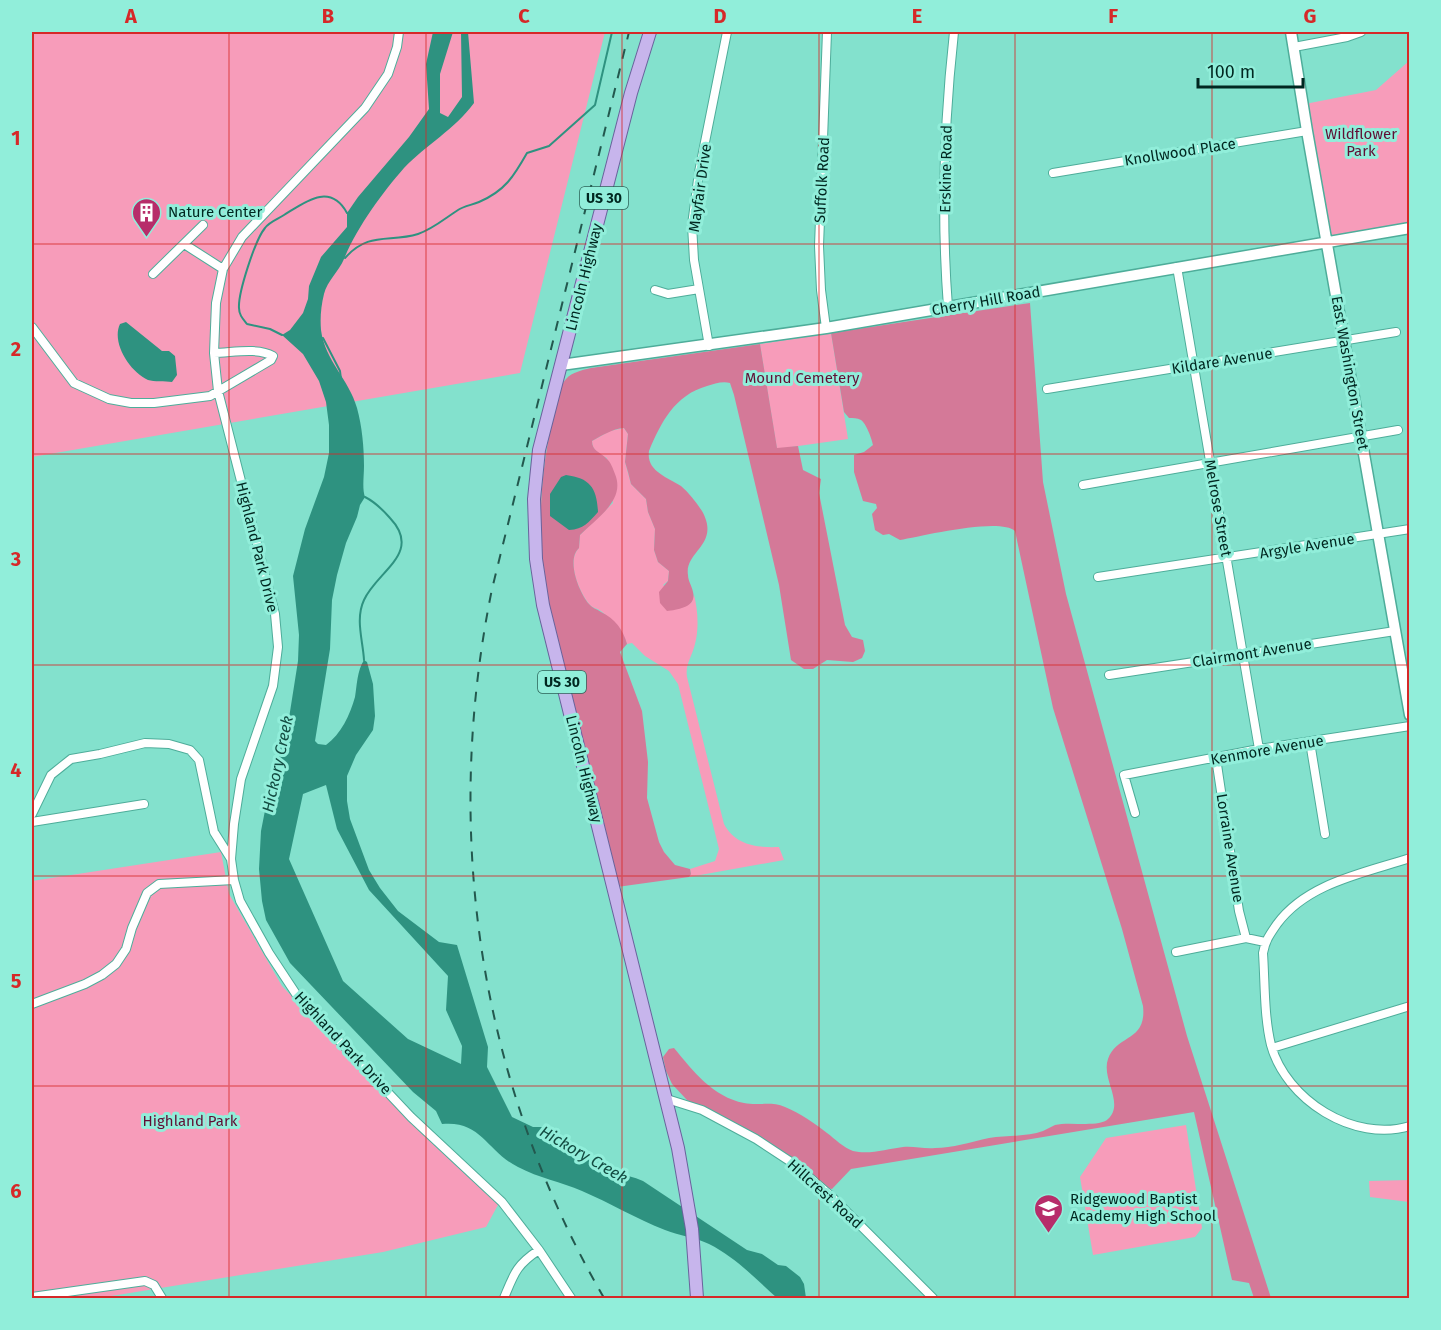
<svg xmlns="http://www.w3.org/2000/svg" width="1441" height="1330" viewBox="0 0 1441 1330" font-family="'Fira Sans',sans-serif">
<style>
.green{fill:#f79cba}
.forest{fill:#d47998}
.water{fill:#2e9280;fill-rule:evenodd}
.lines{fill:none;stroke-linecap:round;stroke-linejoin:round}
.stream{stroke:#2e9280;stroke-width:2}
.street-casing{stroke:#4ead9a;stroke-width:10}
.secondary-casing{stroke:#4ead9a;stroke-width:13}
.primary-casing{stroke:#69639c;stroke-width:14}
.street{stroke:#fff;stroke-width:8}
.secondary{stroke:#fff;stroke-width:10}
.primary{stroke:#c7b5ec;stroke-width:12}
.rail{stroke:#23584e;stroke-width:2;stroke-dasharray:10 10;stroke-linecap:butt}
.grid{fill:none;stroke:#d62828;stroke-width:1.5;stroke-opacity:0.55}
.labels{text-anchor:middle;stroke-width:6;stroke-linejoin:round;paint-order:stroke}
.shield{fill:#91eeda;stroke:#2c6358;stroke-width:1.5}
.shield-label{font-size:14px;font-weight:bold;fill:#002720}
.park-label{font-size:15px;fill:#600e34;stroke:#91eeda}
.street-label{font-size:15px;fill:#002720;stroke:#91eeda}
.poi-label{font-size:15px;fill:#002720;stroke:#91eeda;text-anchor:start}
.water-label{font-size:16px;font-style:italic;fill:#134b41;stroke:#91eeda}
.neatline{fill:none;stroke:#d62828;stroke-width:2}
.grid-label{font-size:20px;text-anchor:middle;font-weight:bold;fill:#d62828}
</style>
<rect width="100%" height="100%" fill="#83e1cd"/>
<path class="green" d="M32 32H605L520 373 32 457Z
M1409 61V226L1328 239 1305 104 1376 90Z
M831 333 848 439 777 449 760 344Z
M624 428 628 434 625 462 631 484 646 499 648 512 655 529 654 550 658 562 669 571 668 581 663 585 691 603 694 595C698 610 699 629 695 644 692 657 685 664 687 677L724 824C735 845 757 848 779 847L784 860 689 877 691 874 690 869 715 861 719 849 678 684 669 671 645 656 632 643 627 644C624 633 610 618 601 611 597 608 592 608 589 604 579 591 566 561 579 548L580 535 613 503 607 458C599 454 592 450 592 441L610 431Z
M221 852 229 894 282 986 409 1120 499 1203 486 1227 383 1252 99 1298H32V881Z
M1186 1125 1202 1228 1195 1237 1093 1255 1080 1177 1106 1138Z
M1409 1180V1202L1370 1197 1369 1181Z"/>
<path class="forest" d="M1030 303 1043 482 1066 594 1187 1036 1271 1298H1254L1249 1283 1232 1280 1194 1112 851 1169 832 1189 826 1188 777 1148 735 1124 687 1100 672 1084 666 1071 663 1057 669 1049 674 1048C693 1071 713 1097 744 1103 758 1106 771 1101 785 1107 800 1113 814 1123 827 1133 835 1139 844 1148 853 1151 869 1155 887 1149 903 1147 914 1146 924 1149 935 1148 952 1148 971 1142 989 1138 1006 1135 1026 1137 1043 1131 1047 1129 1051 1127 1055 1125 1069 1121 1099 1128 1108 1119 1125 1103 1101 1079 1108 1059 1117 1034 1147 1042 1143 1006L1122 929 1053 708 1015 531C1000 517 922 536 900 540L889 534 883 535 875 530 872 514 877 508 876 504 863 501 854 472V455L864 452 873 445C872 439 866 423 861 420 857 418 853 418 849 418L844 412 831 333Z
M760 344 777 448 798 446 803 470 821 479 819 493 845 625 852 637 863 640 865 651 862 658 853 662 827 660 813 669H804L791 660 779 585 734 395 730 383C722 381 714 384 707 386 675 395 661 422 649 451 646 471 667 477 681 486 689 493 696 502 702 511 721 545 684 551 688 575 688 581 692 586 693 592 697 607 678 610 667 611L660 603 659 592 668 581 669 571 658 562 654 550 655 529 648 512 646 499 631 484 628 472 625 462 628 434 624 428C612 429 603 435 592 441 592 451 600 452 606 458 611 462 613 469 615 474 626 500 596 519 580 535L579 548C566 560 579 592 589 604 592 608 597 609 601 612 615 619 623 629 627 644L620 652 642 711 648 762 647 798 659 842 664 852 675 865 690 869 691 874 689 877 617 887 543 584C538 523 540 469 555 410 558 400 559 386 566 379 572 372 583 370 591 368Z"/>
<path class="water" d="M433 32H453L440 74V113L448 117 462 97 461 32H468L474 103C455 129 426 145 404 168 382 193 356 229 344 259 339 271 327 281 324 294 321 306 320 318 321 330 325 361 349 379 357 408 362 426 364 447 364 466 364 476 362 489 365 497L360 505 357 517 346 543 337 575 332 600 330 649 315 741 318 744 326 745C341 734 350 715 355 697 357 685 357 671 364 660L367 662 373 684 375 716 373 730 356 755 347 776V801L350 819 369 870 380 888 398 911 439 942 457 945 488 1047 487 1067 512 1117 533 1127H543L584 1150 589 1155V1165C605 1173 625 1173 643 1181L747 1250 762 1254 778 1265 786 1266 800 1277 804 1284 806 1298H777C756 1279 735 1257 709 1244 695 1237 680 1236 665 1230 637 1219 610 1203 582 1191 561 1182 539 1178 518 1167 487 1152 482 1120 442 1124L436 1111 413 1092 290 963 266 920 262 901 259 869 261 831 269 790 289 718 298 661 299 635 293 576 305 529 324 477 329 453V425L326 402 319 381 303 354 282 335 290 330 303 313 308 299 309 286 321 257 347 227V213L358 197 409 137 429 109 426 64ZM326 785 337 829 369 890 448 976 446 1010 462 1046 461 1064 408 1039 343 981 289 859 303 794Z
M126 322 162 351H169L175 356 177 375 172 382C165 381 154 382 148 380 130 372 111 343 120 324Z
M566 475C590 478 597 488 598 512 588 523 584 529 569 530L550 516V494L561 477Z"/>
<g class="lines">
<path class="stream" d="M345 258C369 231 389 243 418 234 433 229 444 219 458 210 464 206 472 205 479 202 505 191 514 176 527 153L549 146 595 105 612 32
M282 335 270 329 247 324C243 319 239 315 239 308 238 293 255 240 265 228 269 222 278 219 284 215 305 202 330 182 347 213
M323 338 340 371 341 379
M364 660C363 641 355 619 364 600 377 571 423 553 390 518 383 510 375 502 365 497"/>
<defs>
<path id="street" d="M399 32 397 47 388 74 365 108 242 237 223 269 216 303 214 353 218 391 275 614 278 647 273 686 241 779 234 824 231 859 234 880 240 901 269 953 298 997 411 1117 502 1202 539 1250 571 1298
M1294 47 1347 37 1361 32
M1053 173 1307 131
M184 244 223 269
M1177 267 1259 749
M153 274 203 225
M655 290 668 294 699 289
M948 307C941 216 944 123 954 32
M32 327 74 383 109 399 131 403H154L210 396 271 360 273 356C257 347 231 353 214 353
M826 328 821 290 819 246 827 32
M709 346 694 260 692 225 699 172 727 32
M1047 389 1396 332
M1083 485 1398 430
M1098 577 1410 529
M1109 675 1395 631
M1310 742 1325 834
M1216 758 1239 911 1246 938
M1135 813 1124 775 1259 749 1410 726
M32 814 51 775 71 759 100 754 145 743 169 744 190 750 199 760 214 832 231 859
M32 822 144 804
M1410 858C1364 873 1307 883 1277 924 1270 934 1265 941 1263 953 1265 983 1264 1016 1271 1045 1286 1100 1354 1143 1410 1126
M1176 952 1246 938 1265 942
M32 1004 85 984 102 975 116 964 126 949 132 928 147 893 159 884 234 880
M1272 1048 1410 1006
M667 1099 702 1110 756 1139 794 1164 831 1196 933 1298
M32 1297 145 1281 154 1285 162 1298
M504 1298C514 1274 516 1265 539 1250"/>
<path id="secondary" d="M1291 32 1307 131 1410 715
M561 365 826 328 1410 228"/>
<path id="primary" d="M650 32 631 93 539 450 534 499 536 559 543 605 678 1148 692 1229 697 1298"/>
</defs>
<use href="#street" class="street-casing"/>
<use href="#secondary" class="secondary-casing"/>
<use href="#primary" class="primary-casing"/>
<use href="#street" class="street"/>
<use href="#secondary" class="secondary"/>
<use href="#primary" class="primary"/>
<path class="rail" d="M604 1298C479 1082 442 834 492 589L629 32"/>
</g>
<path class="grid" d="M229 32V1298M426 32V1298M622 32V1298M819 32V1298M1015 32V1298M1212 32V1298M32 244H1410M32 454H1410M32 665H1410M32 876H1410M32 1086H1410"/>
<defs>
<symbol id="building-pin" viewBox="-11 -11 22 30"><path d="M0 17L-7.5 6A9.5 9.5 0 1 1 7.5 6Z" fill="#b72d6a" stroke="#91eeda"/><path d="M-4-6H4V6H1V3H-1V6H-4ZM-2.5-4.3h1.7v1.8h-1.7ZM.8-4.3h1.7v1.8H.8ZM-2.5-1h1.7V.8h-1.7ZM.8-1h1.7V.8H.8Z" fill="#fff"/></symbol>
<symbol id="school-pin" viewBox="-11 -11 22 30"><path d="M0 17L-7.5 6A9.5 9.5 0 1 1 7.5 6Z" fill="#b72d6a" stroke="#91eeda"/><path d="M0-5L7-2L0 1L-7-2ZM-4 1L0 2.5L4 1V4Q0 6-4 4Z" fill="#fff"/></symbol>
</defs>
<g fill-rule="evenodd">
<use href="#building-pin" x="130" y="196" width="33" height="45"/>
<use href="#school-pin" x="1032" y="1192" width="33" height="45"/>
</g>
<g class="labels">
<g class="shield">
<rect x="580" y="187" width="48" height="22" rx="4.5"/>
<rect x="538" y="671" width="48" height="22" rx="4.5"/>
</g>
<g class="shield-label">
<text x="604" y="203">US 30</text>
<text x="562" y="687">US 30</text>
</g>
<g class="park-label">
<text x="1361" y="139">Wildflower<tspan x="1361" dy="17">Park</tspan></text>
<text x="802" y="383">Mound Cemetery</text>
<text x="190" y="1126">Highland Park</text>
</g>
<g class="street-label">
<text transform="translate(1180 152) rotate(-9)" y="5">Knollwood Place</text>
<text transform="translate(946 169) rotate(-89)" y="5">Erskine Road</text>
<text transform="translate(822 180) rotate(-87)" y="5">Suffolk Road</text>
<text transform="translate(700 188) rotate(-82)" y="5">Mayfair Drive</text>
<text transform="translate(584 277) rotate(-76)" y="5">Lincoln Highway</text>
<text transform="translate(986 301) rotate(-10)" y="5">Cherry Hill Road</text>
<text transform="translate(1222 361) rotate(-9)" y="5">Kildare Avenue</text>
<text transform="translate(1350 373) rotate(80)" y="5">East Washington Street</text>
<text transform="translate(1218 508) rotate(80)" y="5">Melrose Street</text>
<text transform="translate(1307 546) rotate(-9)" y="5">Argyle Avenue</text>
<text transform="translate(257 547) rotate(76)" y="5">Highland Park Drive</text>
<text transform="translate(1252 653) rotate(-9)" y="5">Clairmont Avenue</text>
<text transform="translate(1267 750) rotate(-10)" y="5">Kenmore Avenue</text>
<text transform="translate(584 769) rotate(76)" y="5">Lincoln Highway</text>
<text transform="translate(1230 848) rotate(81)" y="5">Lorraine Avenue</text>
<text transform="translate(343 1043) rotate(47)" y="5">Highland Park Drive</text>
<text transform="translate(825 1194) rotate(42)" y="5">Hillcrest Road</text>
</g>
<g class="poi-label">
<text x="168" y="217">Nature Center</text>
<text x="1070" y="1204">Ridgewood Baptist<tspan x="1070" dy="17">Academy High School</tspan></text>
</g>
<g class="water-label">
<text transform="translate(277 764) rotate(-78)" y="6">Hickory Creek</text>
<text transform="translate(584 1154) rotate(30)" y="6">Hickory Creek</text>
</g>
</g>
<rect width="1441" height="1330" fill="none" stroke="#91eeda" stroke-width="66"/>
<path d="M1198 78v9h105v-9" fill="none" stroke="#002720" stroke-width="3"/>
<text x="1207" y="78" font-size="18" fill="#002720" stroke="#91eeda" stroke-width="4.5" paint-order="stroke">100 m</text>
<rect x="33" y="33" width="1375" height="1264" class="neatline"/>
<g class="grid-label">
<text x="131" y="23">A</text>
<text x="328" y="23">B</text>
<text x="524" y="23">C</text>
<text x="720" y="23">D</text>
<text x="917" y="23">E</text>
<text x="1113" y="23">F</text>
<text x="1310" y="23">G</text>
<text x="16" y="145">1</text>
<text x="16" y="356">2</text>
<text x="16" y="566">3</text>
<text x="16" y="777">4</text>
<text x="16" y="988">5</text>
<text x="16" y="1198">6</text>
</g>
</svg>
